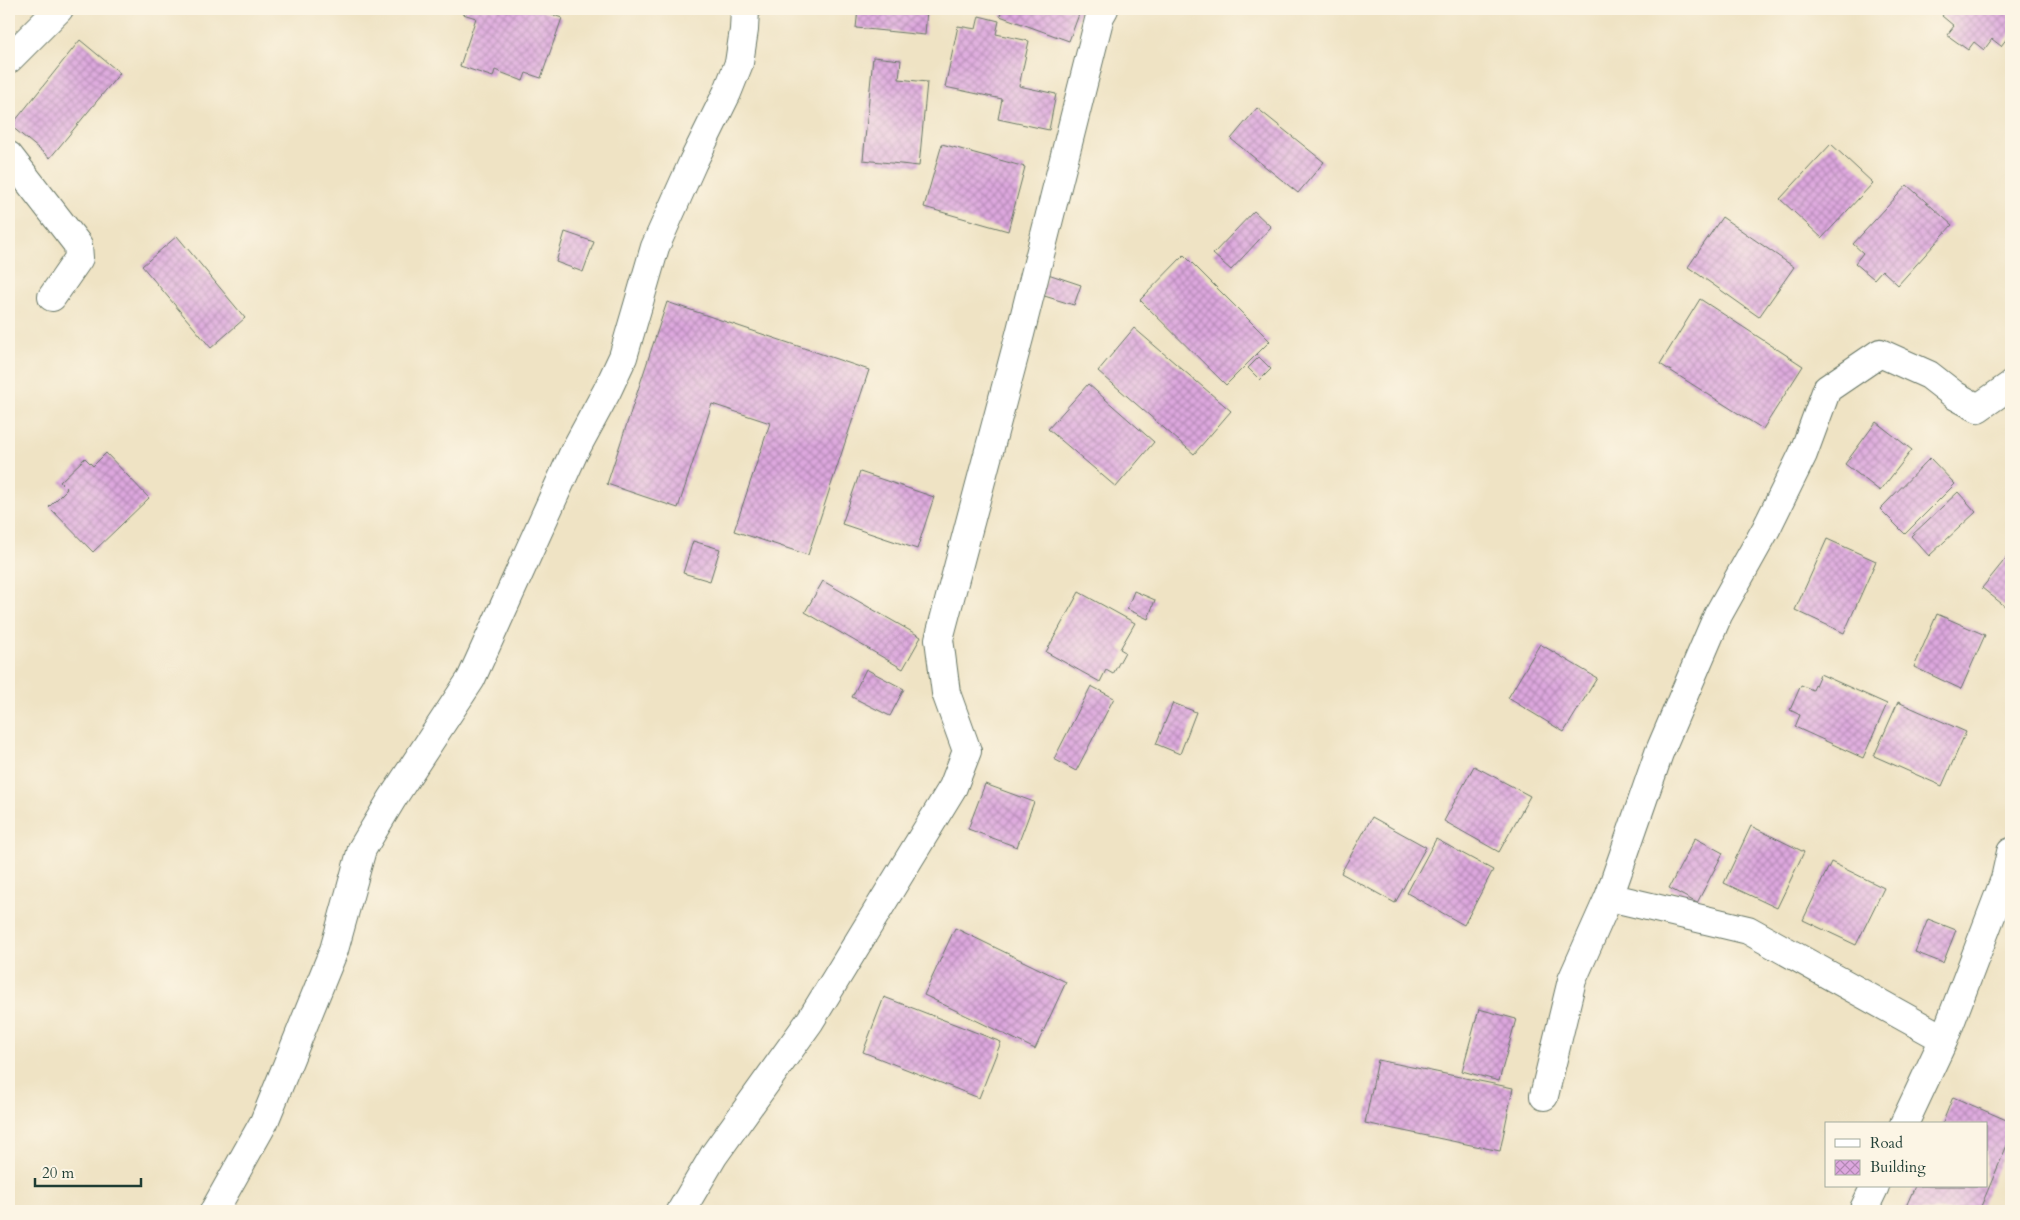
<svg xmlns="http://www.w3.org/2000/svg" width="2020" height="1220" viewBox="0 0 2020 1220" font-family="Cardo,serif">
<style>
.building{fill:url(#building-cross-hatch)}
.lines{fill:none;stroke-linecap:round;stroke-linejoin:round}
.street-casing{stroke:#687766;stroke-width:30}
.street{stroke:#fff;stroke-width:28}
</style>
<defs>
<pattern id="building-cross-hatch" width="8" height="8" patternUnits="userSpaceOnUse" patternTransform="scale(1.25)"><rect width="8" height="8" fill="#dda7de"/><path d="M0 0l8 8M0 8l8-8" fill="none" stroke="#b389b5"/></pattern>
</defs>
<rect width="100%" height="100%" fill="#fcf5e5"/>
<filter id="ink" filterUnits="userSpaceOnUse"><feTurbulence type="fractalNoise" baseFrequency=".02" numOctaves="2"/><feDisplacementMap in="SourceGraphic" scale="10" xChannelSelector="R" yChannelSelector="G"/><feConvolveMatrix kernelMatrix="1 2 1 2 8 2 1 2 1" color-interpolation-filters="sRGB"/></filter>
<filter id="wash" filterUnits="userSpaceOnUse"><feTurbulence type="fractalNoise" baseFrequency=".0096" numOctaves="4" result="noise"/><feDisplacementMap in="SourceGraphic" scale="20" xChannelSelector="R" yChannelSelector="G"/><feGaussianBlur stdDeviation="1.12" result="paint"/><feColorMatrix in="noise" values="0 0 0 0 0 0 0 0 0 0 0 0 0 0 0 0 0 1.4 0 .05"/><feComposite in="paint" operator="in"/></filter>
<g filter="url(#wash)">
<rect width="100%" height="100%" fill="#efe3c4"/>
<g id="blocks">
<path class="building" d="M465 9H536L562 18 541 78 526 73 523 81 495 70 493 77 460 66 476 18 463 14Z
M858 9H927L925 35 856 28Z
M1002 9H1081L1069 41 1000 16Z
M1947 9H2011V33L2001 46 1992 39 1984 50 1974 42 1968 50 1947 35 1954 26 1942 16Z
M979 16 999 21 996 34 1029 41 1019 86 1056 94 1049 130 998 119 1002 99 945 87 958 26 976 29Z
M80 40 120 73 50 158 11 126Z
M873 57 901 60 899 79 927 82 919 166 863 160Z
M1257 108 1324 162 1298 193 1231 139Z
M942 144 1025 167 1008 231 924 207Z
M1831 144 1873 183 1822 238 1780 199Z
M1907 185 1952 225 1898 285 1882 270 1874 279 1855 263 1863 253 1853 244Z
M1254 211 1271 227 1231 270 1213 254Z
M1722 217 1794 267 1759 317 1688 267Z
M565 232 594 242 583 272 556 262Z
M177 236 245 318 211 348 142 266Z
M1184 255 1270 341 1226 385 1140 300Z
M1048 274 1081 285 1074 305 1041 295Z
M1700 299 1803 366 1763 429 1660 364Z
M667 302 869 370 808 555 734 531 770 423 712 404 678 508 607 484Z
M1134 328 1231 411 1194 454 1098 371Z
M1259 357 1271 369 1260 380 1248 368Z
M1088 384 1154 442 1116 487 1048 429Z
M1876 422 1912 450 1880 491 1845 464Z
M106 453 149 498 93 552 49 507 67 489 60 482 85 458 93 466Z
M1930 458 1955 484 1905 534 1880 509Z
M860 472 934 497 917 549 842 524Z
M1958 492 1976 512 1929 556 1911 536Z
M1827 539 1876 561 1844 633 1795 610Z
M693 541 720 549 710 581 683 573Z
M2011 552V611L1982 588Z
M823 581 921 637 903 669 805 612Z
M1134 591 1155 600 1148 619 1127 609Z
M1079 592 1135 623 1120 649 1125 652 1113 674 1106 670 1100 682 1046 652Z
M1937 614 1985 635 1961 689 1914 667Z
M1540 644 1597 678 1564 732 1508 698Z
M866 669 904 689 890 716 852 697Z
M1820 674 1887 704 1863 758 1795 727 1800 715 1790 710 1801 685 1813 690Z
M1091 686 1114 698 1076 771 1054 759Z
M1898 702 1966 732 1942 786 1874 756Z
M1173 703 1196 712 1180 754 1156 744Z
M1474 766 1530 796 1499 852 1444 821Z
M985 784 1034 802 1017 847 968 829Z
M1372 817 1426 847 1395 903 1341 873Z
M1751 826 1804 852 1777 908 1724 883Z
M1695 838 1723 853 1697 903 1669 888Z
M1436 839 1493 870 1464 925 1407 893Z
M1831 862 1884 888 1856 945 1803 920Z
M1928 919 1956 930 1943 963 1915 952Z
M955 928 1066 982 1035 1049 924 995Z
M884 997 1001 1042 979 1098 863 1052Z
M1479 1009 1516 1019 1499 1081 1462 1071Z
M1378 1060 1513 1088 1500 1151 1365 1123Z
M1953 1097 2011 1122V1136L1979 1211H1904L1915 1186H1986V1124H1942Z"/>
</g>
</g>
<g filter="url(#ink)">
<use href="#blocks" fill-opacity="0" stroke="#687766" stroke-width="1"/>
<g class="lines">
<defs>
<path id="street" d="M9 59 59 9
M9 156 78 245 79 258 52 297
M1609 897 1748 930 1944 1039
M1544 1096 1572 980 1609 897 1659 753 1718 615 1766 529 1803 454 1827 389 1880 353 1929 375 1956 396 1978 408 2011 385
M1904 1124 1944 1039 2005 879 2011 852
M214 1211 264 1122 334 950 362 849 392 799 471 679 574 452 607 391 623 357 655 247 693 162 727 93 739 63 744 30 745 9
M681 1211 714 1155 810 1021 953 787 967 751 946 693 939 639 1020 334 1100 16 1104 9
M1863 1211 1875 1186"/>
</defs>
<use href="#street" class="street-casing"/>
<use href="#street" class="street"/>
</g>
</g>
<rect width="2020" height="1220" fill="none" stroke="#fcf5e5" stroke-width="30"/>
<rect x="1825" y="1122" width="162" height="65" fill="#fcf5e5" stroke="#a4ab9e"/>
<rect x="1835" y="1139" width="25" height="8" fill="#ffffff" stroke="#a4ab9e"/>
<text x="1870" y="1148" font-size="15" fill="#1f3d34">Road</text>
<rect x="1835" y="1160" width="25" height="15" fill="url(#building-cross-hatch)" stroke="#a4ab9e"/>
<text x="1870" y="1172" font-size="15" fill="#1f3d34">Building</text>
<path d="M35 1178v8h106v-8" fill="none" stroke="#1f3d34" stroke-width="2.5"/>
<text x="42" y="1178" font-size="15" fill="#1f3d34" stroke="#fcf5e5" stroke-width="4" paint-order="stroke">20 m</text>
</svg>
